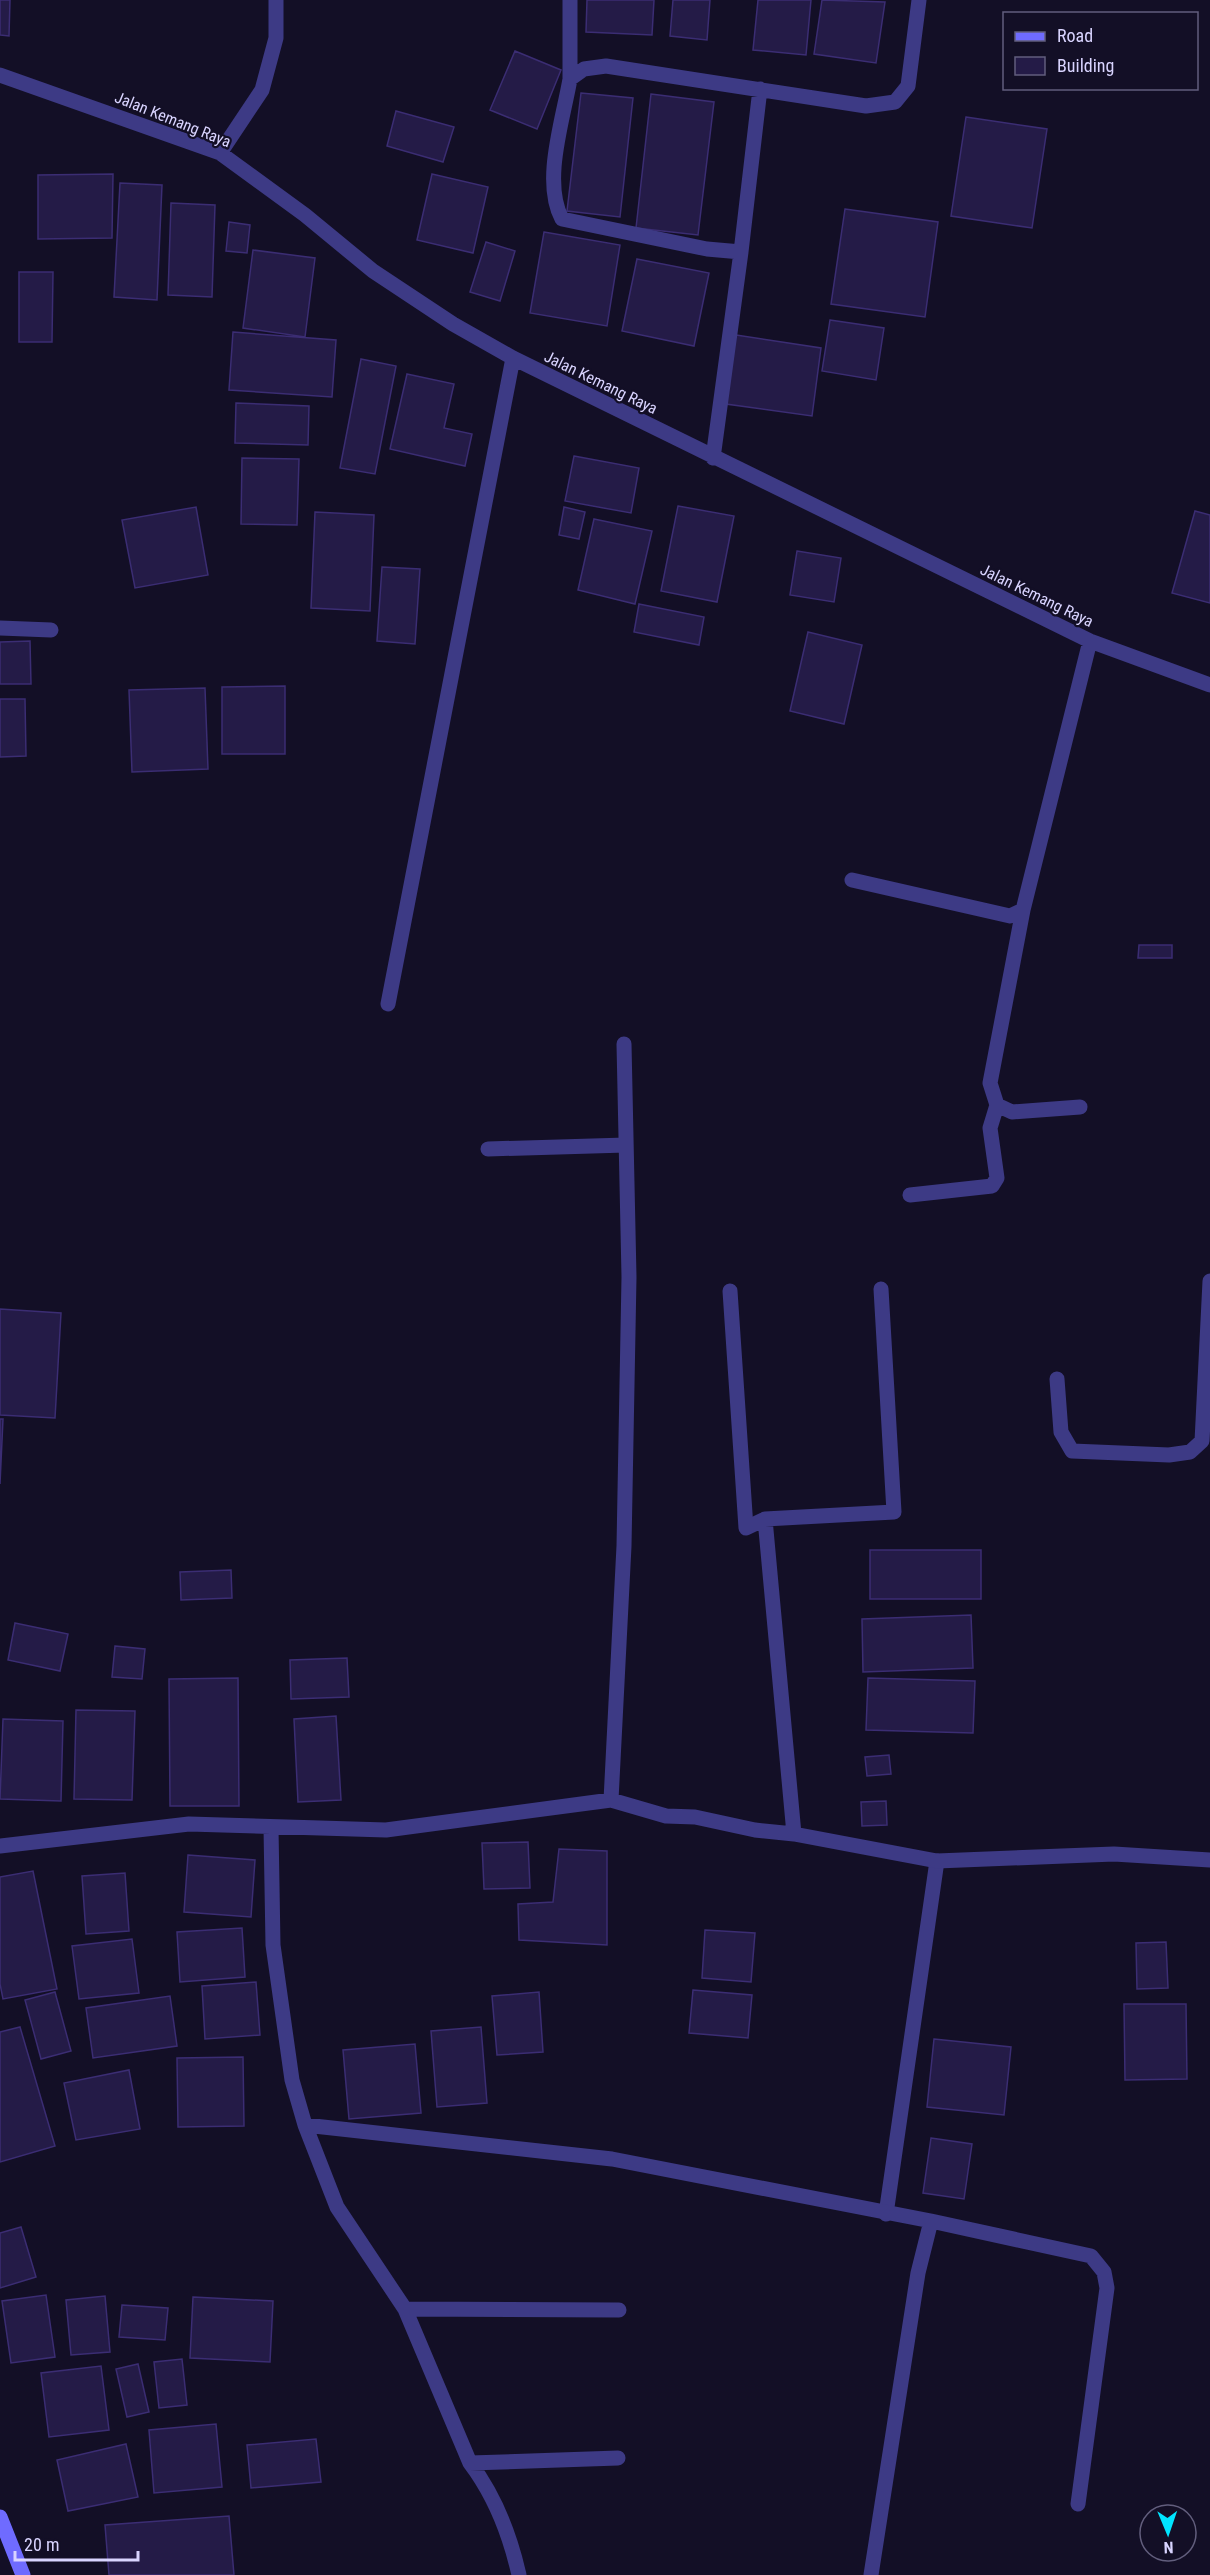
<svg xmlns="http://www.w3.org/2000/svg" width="1210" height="2575" viewBox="0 0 1210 2575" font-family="'Roboto Condensed',sans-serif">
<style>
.building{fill:#241b47;stroke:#3b2d73;stroke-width:1.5}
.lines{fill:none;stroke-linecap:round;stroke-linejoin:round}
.lane{stroke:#3d3a85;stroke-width:15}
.street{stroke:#3d3a85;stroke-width:15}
.secondary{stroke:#6f6bff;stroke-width:15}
.labels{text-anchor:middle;stroke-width:4.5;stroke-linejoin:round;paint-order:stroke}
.street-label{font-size:16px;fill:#d9d4ff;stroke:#130f26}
</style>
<rect width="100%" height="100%" fill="#130f26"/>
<path class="building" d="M0 0H10L9 36 0 35Z
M587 0H654L652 35 586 32Z
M673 0H710L707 40 670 36Z
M758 0H811L806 55 753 50Z
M822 0 885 2 876 63 814 54Z
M515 51 561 70 537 129 490 110Z
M581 93 633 98 620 217 567 211Z
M651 94 714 102 698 235 636 228Z
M396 111 454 127 443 162 387 146Z
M966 117 1047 129 1032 228 951 216Z
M113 174 112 238 38 239V175Z
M432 174 488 187 473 253 417 240Z
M120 183 162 185 157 300 114 297Z
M171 203 215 205 212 297 168 295Z
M845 209 938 222 925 317 831 304Z
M229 222 250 225 247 253 226 251Z
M544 232 620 245 607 326 530 313Z
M486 242 515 251 500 301 470 292Z
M253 250 315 258 305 337 243 328Z
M637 259 709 273 694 346 622 331Z
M19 272H53L52 342H19Z
M830 320 884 328 876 380 822 371Z
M233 332 336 340 332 397 229 390Z
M736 335 821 348 812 416 726 404Z
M361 359 396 366 375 474 340 468Z
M407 374 454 384 444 428 472 434 465 466 390 449Z
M236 403 309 406 308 445 235 443Z
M574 456 639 468 631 513 565 501Z
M242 458 299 459 297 525 241 524Z
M678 506 734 516 717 602 661 591Z
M196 507 208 575 135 588 122 520Z
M564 507 585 512 579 539 559 535Z
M1195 511 1210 515V603L1172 593Z
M315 512 374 515 370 611 311 608Z
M594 519 652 531 635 604 578 590Z
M797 551 841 558 834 602 790 595Z
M382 567 420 569 415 644 377 641Z
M639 604 704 617 699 645 634 632Z
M808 632 862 645 844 724 790 711Z
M30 641 31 684H0V642Z
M285 686V754H222V687Z
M205 688 208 769 132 772 129 690Z
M0 699H25L26 756 0 757Z
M1139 945H1172V958H1138Z
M0 1309 61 1313 55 1418 0 1415Z
M0 1419H3L0 1484Z
M870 1550H981V1599H870Z
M231 1570 232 1598 181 1600 180 1572Z
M971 1615 973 1668 863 1672 862 1619Z
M15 1623 68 1634 60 1671 8 1660Z
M115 1646 145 1649 142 1679 112 1677Z
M347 1658 349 1697 291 1699 290 1660Z
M238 1678 239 1806H170L169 1679Z
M868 1678 975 1681 973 1733 866 1730Z
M76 1710 135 1711 132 1800 74 1799Z
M336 1716 341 1800 298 1802 294 1719Z
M3 1719 63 1721 61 1801 0 1799Z
M889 1755 891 1774 867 1776 865 1757Z
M886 1801 887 1825 862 1826 861 1802Z
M528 1842 530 1888 484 1889 482 1843Z
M559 1849 607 1851V1945L519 1940 518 1904 553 1902Z
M188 1855 255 1860 251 1917 184 1912Z
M33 1871 57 1989 3 1999 0 1984V1877Z
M125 1873 129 1931 86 1934 82 1876Z
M242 1928 245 1977 180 1982 177 1932Z
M705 1930 755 1933 751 1982 702 1978Z
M132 1939 139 1993 79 1999 72 1946Z
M1166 1942 1168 1988 1137 1989 1136 1943Z
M256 1982 260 2035 205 2039 202 1986Z
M693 1990 752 1995 748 2038 689 2033Z
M55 1992 71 2051 41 2059 25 2000Z
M539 1992 543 2052 497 2055 492 1996Z
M170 1996 177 2046 93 2058 86 2008Z
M1124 2004H1186L1187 2079 1125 2080Z
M20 2027 55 2146 0 2162V2032Z
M481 2027 487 2103 437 2107 431 2031Z
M934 2039 1011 2047 1004 2115 927 2107Z
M415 2044 421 2113 349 2119 343 2050Z
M243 2057 244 2126 178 2127 177 2058Z
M129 2070 140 2129 76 2140 64 2083Z
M931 2138 972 2144 964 2199 923 2193Z
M21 2227 36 2277 0 2288V2233Z
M46 2295 55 2357 11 2363 2 2301Z
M105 2296 110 2352 71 2355 66 2300Z
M193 2297 273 2301 270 2362 190 2358Z
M122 2305 168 2308 165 2340 119 2337Z
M182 2359 187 2405 159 2408 154 2362Z
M138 2364 149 2412 127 2417 116 2369Z
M101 2366 109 2430 49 2437 41 2373Z
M216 2424 222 2487 154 2493 149 2430Z
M316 2439 321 2482 251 2488 247 2445Z
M126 2444 138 2497 68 2511 57 2460Z
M229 2516 234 2575H109L105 2525Z"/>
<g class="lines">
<path class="lane" d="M0 628 51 630
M886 2214 937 1861"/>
<path class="street" d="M0 75 220 153 305 215 373 271 453 324 513 358 1090 641 1210 685
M570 79V0
M220 153 262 90 276 38V0
M741 252 760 89
M713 458 741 252 707 249 562 219C542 182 563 120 570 79L584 69 606 66 866 106 895 102 908 86 919 0
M852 880 1010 916 1023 910 1090 641
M1023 910 990 1083 997 1105 1012 1112 1080 1107
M388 1004 513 358
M488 1149 626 1145
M910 1195 992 1186 997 1178 990 1128 997 1105
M730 1291 746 1528 765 1519 794 1834
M1057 1379 1061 1432 1072 1451 1169 1455 1190 1452 1202 1441 1210 1281
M765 1519 894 1512 881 1289
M611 1800 624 1546 629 1277 624 1044
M271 1828 273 1945 292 2080 305 2125 337 2207 405 2309 470 2463C495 2496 510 2535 519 2575
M0 1846 189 1824 386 1830 611 1800 666 1816 695 1817 755 1830 794 1834 937 1861 1114 1854 1210 1860
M305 2125 612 2159 931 2221 918 2273 871 2575
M931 2221 1091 2256 1104 2272 1107 2288 1078 2504
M405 2309 619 2310
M470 2463 618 2458"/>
<path class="secondary" d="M0 2517 23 2575"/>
</g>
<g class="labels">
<g class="street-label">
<text transform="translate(173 119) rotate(22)" y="6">Jalan Kemang Raya</text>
<text transform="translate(601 382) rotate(26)" y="6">Jalan Kemang Raya</text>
<text transform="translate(1037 595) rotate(26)" y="6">Jalan Kemang Raya</text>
</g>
</g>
<rect x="1003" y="12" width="195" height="78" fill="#130f26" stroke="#625e7d" stroke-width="1.5"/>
<rect x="1015" y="32" width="30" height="9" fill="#6f6bff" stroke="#625e7d" stroke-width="1.5"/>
<text x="1057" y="42" font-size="18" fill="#d9d4ff">Road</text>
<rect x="1015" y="57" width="30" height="18" fill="#241b47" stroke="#625e7d" stroke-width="1.5"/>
<text x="1057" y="72" font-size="18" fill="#d9d4ff">Building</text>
<g transform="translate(1168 2533) rotate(178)"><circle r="28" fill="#130f26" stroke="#625e7d" stroke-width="1.5"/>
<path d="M0-4.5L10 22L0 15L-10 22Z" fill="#00e5ff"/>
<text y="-9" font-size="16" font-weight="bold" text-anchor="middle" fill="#d9d4ff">N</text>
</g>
<path d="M15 2551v9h123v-9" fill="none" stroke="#d9d4ff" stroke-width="3"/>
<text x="24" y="2551" font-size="18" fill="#d9d4ff" stroke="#130f26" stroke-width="4.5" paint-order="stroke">20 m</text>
</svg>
